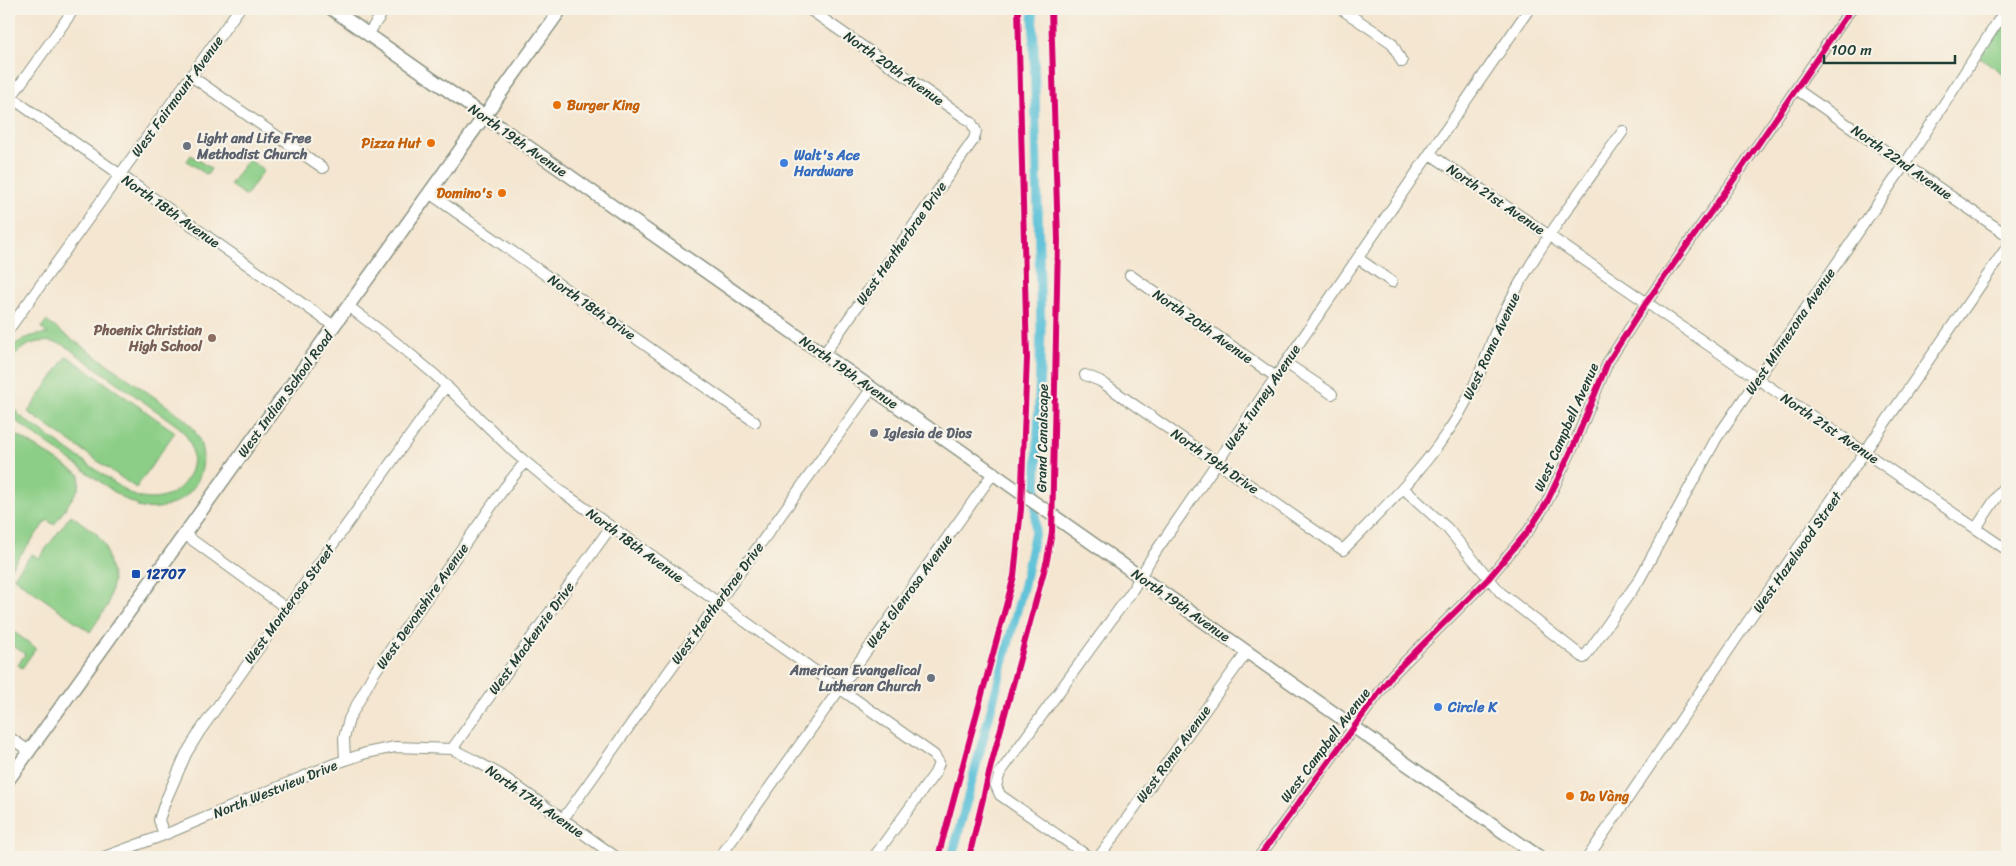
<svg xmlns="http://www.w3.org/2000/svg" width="2016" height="866" viewBox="0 0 2016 866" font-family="Sriracha,sans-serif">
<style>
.green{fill:#8cce87;stroke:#56865e}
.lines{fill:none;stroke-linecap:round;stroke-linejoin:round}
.canal{stroke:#5bc1d8;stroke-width:9}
.minor-casing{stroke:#8a9282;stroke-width:12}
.major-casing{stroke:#8a9282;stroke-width:15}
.minor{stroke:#fff;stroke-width:10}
.major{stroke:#fff;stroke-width:12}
.cycleway-casing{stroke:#f7f3e8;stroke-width:9}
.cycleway{stroke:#d6006c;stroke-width:6}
.food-dot{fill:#e8710a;stroke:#f7f3e8;stroke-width:2}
.worship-dot{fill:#6b7280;stroke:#f7f3e8;stroke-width:2}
.shop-dot{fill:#3f7fe0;stroke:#f7f3e8;stroke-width:2}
.education-dot{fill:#8d6e63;stroke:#f7f3e8;stroke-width:2}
.transit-dot{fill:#1a4fb4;stroke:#f7f3e8;stroke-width:2}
.labels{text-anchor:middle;stroke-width:4.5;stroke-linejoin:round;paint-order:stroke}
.street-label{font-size:14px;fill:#1f3d34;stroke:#f7f3e8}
.food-label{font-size:14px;font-weight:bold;fill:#c56008;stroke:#f7f3e8;text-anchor:start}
.worship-label{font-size:14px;font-weight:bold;fill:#5b616d;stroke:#f7f3e8;text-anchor:start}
.shop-label{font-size:14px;font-weight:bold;fill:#366cbe;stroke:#f7f3e8;text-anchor:start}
.education-label{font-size:14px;font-weight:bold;fill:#785e54;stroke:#f7f3e8;text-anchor:end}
.transit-label{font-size:14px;font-weight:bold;fill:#164399;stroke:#f7f3e8;text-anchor:start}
</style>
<rect width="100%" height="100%" fill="#f7f3e8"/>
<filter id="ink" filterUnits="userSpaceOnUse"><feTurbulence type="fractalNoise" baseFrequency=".02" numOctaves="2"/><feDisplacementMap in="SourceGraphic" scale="10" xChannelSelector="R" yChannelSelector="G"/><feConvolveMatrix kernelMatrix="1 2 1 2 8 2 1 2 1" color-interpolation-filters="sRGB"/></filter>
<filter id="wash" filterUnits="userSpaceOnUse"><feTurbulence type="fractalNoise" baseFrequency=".0096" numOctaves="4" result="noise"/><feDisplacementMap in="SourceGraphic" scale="20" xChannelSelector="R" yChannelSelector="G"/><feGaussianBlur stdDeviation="1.12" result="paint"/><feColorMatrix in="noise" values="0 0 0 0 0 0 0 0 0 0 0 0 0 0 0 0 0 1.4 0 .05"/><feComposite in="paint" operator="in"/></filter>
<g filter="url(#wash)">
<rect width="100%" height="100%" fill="#f4e6d0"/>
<path class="green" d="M2007 14V76L1978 56Z
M191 155 211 169 207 175 187 161Z
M248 159 264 170 246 196 230 185Z
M46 321 180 415C227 452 196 519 137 507L138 505 124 499 9 416V403L20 416 129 493C174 517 215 463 179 427L64 345C43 337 20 343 9 363V350C20 339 32 334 48 334L41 328Z
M67 356 175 432 136 488 28 412Z
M9 430 80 475 79 488 54 525 47 520 9 570Z
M71 515 97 534 105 546 113 580 108 605 90 632 13 577 32 554 39 558Z
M14 632 36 648 22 668 18 665 25 654 12 645 9 650V639Z"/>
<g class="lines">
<path class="canal" d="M952 857 1024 584 1035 531 1041 330 1033 9"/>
</g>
</g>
<g filter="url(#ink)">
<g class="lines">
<defs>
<path id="minor" d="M809 9 971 122 976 131 974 139 824 354
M1341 9 1392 43 1402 62
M368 34 385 9
M191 76 323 168
M1796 89 2007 235
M9 96 334 326
M9 100 74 9
M1430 154 2007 550
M429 193 755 422
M1359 259 1392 282
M1130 275 1276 377
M348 306 403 348 435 375 515 453 562 492 934 755 939 763 935 773 874 857
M9 329 239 9
M1286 363 1332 394
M1085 375 1100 381 1343 550C1379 513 1417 477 1446 434 1462 412 1475 385 1485 360 1490 347 1494 334 1500 321 1532 253 1580 192 1623 131
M1403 488 1447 528 1501 593 1584 658 1639 580 1716 439 1905 164 2006 9
M1976 528 2007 482
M184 534 286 608
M9 737 29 751
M452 749 610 528
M345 760 344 738 349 719 374 673 505 487 525 462
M563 819 872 388
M164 835 159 820 165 802 186 754 200 731 439 395 447 386
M104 857 164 835 331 765 366 753 395 747 452 749 474 760 501 775 616 857
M720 857 994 472
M1089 857 1000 795 996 786 1000 773 1130 594 1152 557 1529 9
M1099 857 1247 652
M1259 857 1392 675 1488 579 1529 530 1546 504 1574 445 1608 362 1646 303 1730 185 1851 9
M1588 857 1776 580 2007 247"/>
<path id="major" d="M332 9C734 291 1137 573 1539 857
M9 779 561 9"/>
</defs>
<use href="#minor" class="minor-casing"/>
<use href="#major" class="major-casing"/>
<use href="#minor" class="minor"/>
<use href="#major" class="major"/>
<defs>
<path id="cycleway" d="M938 857 1014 576 1021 509 1027 358 1018 9
M969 857 991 765 1047 560 1052 532 1058 240 1051 9
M1259 857 1392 675 1488 579 1529 530 1546 504 1574 445 1608 362 1646 303 1730 185 1851 9"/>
</defs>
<use href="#cycleway" class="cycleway-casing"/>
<use href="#cycleway" class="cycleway"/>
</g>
</g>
<g class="food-dot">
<circle cx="557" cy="105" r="5"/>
<circle cx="431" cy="143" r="5"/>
<circle cx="502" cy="193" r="5"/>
<circle cx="1570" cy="796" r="5"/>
</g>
<g class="worship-dot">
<circle cx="187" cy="146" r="5"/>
<circle cx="874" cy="433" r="5"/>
<circle cx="931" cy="678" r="5"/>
</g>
<g class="shop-dot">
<circle cx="784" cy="163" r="5"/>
<circle cx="1438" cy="707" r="5"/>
</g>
<circle class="education-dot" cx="212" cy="338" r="5"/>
<rect class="transit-dot" x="131" y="569" width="10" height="10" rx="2.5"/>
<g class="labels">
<g class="street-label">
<text transform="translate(894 68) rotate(35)" y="5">North 20th Avenue</text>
<text transform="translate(177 96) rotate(-54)" y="5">West Fairmount Avenue</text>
<text transform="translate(518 140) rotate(35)" y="5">North 19th Avenue</text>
<text transform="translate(1902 162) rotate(35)" y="5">North 22nd Avenue</text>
<text transform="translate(1496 199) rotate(34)" y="5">North 21st Avenue</text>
<text transform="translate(171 211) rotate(35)" y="5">North 18th Avenue</text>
<text transform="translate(901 243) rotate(-55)" y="5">West Heatherbrae Drive</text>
<text transform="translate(592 307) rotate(35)" y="5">North 18th Drive</text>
<text transform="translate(1203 326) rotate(35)" y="5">North 20th Avenue</text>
<text transform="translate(1790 331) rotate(-56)" y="5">West Minnezona Avenue</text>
<text transform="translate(1491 346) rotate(-65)" y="5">West Roma Avenue</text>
<text transform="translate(849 372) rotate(35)" y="5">North 19th Avenue</text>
<text transform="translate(285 394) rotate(-54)" y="5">West Indian School Road</text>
<text transform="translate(1262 397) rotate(-56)" y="5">West Turney Avenue</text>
<text transform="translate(1566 427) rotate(-66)" y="5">West Campbell Avenue</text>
<text transform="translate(1830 428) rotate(34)" y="5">North 21st Avenue</text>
<text transform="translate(1042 438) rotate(-89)" y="5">Grand Canalscape</text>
<text transform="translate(1215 461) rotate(35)" y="5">North 19th Drive</text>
<text transform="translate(635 545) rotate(36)" y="5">North 18th Avenue</text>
<text transform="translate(1797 552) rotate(-55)" y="5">West Hazelwood Street</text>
<text transform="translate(909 591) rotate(-54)" y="5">West Glenrosa Avenue</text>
<text transform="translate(717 603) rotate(-54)" y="5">West Heatherbrae Drive</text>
<text transform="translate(289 604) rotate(-54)" y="5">West Monterosa Street</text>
<text transform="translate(1181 605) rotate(35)" y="5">North 19th Avenue</text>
<text transform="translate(422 606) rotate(-55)" y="5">West Devonshire Avenue</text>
<text transform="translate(531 638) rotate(-54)" y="5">West Mackenzie Drive</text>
<text transform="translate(1325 745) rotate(-53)" y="5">West Campbell Avenue</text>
<text transform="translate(1173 754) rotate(-54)" y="5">West Roma Avenue</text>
<text transform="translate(275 789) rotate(-22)" y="5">North Westview Drive</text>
<text transform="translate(535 801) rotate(35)" y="5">North 17th Avenue</text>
</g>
<g class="food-label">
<text x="567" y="110">Burger King</text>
<text x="421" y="148" text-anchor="end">Pizza Hut</text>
<text x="492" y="198" text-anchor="end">Domino's</text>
<text x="1580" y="801">Da Vàng</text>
</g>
<g class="worship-label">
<text x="197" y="143">Light and Life Free<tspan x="197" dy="16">Methodist Church</tspan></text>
<text x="884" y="438">Iglesia de Dios</text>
<text x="921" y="675" text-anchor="end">American Evangelical<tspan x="921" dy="16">Lutheran Church</tspan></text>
</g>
<g class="shop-label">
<text x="794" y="160">Walt's Ace<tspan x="794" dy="16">Hardware</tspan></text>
<text x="1448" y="712">Circle K</text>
</g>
<g class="education-label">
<text x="202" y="335">Phoenix Christian<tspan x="202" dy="16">High School</tspan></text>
</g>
<g class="transit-label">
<text x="146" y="579">12707</text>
</g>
</g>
<rect width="2016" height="866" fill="none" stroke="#f7f3e8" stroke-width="30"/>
<path d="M1824 55v8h131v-8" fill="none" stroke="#1f3d34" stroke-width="2.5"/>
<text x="1831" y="55" font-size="15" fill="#1f3d34" stroke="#f7f3e8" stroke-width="4" paint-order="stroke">100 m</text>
</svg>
